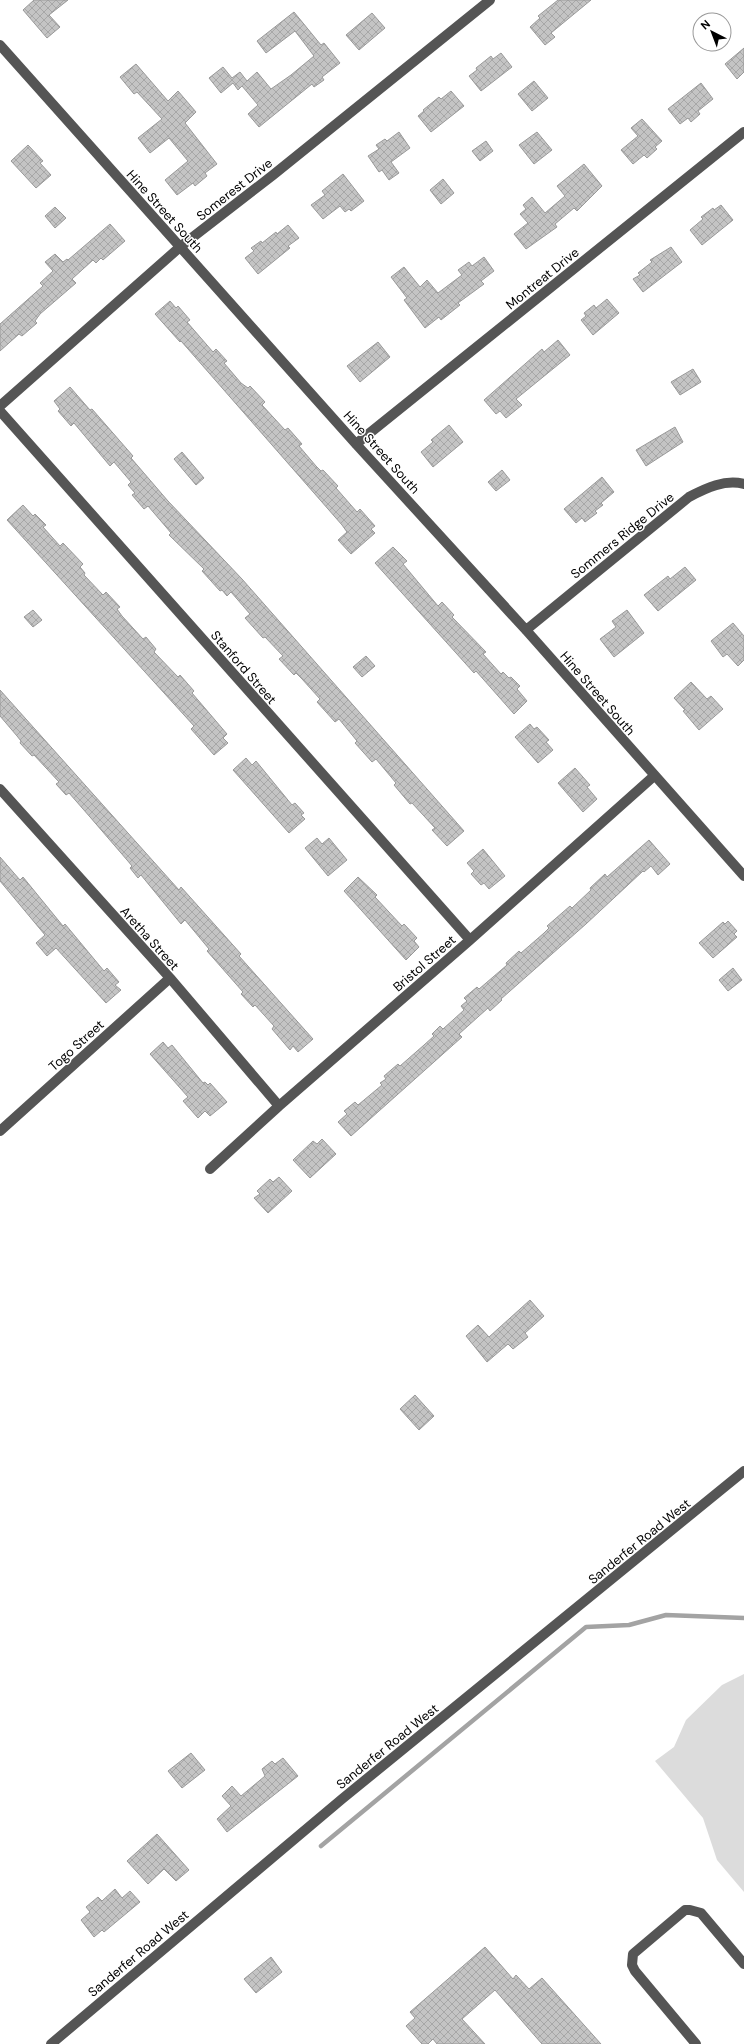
<svg xmlns="http://www.w3.org/2000/svg" width="744" height="2044" viewBox="0 0 744 2044" font-family="'DM Sans',sans-serif">
<style>
.garden{fill:#dcdcdc}
.lines{fill:none;stroke-linecap:round;stroke-linejoin:round}
.stream{stroke:#a3a3a3;stroke-width:4.5}
.building{fill:url(#building-cross-hatch);stroke:#999}
.minor{stroke:#555;stroke-width:10}
.labels{text-anchor:middle;stroke-width:3;stroke-linejoin:round;paint-order:stroke}
.street-label{font-size:13px;fill:#000;stroke:#fff}
</style>
<defs>
<pattern id="building-cross-hatch" width="8" height="8" patternUnits="userSpaceOnUse"><rect width="8" height="8" fill="#c4c4c4"/><path d="M0 0l8 8M0 8l8-8" fill="none" stroke="#a7a7a7"/></pattern>
</defs>
<rect width="100%" height="100%" fill="#fff"/>
<path class="garden" d="M744 1674V1892L717 1860 703 1818 655 1761 674 1747 686 1720 722 1685Z"/>
<g class="lines">
<path class="stream" d="M321 1846 586 1627 629 1625 666 1615 744 1618"/>
</g>
<path class="building" d="M34 0H68L49 15 60 27 47 38 23 10Z
M558 0H591L551 33 555 37 545 45 530 27 540 18 538 16Z
M294 12 321 45 324 43 340 63 322 77 324 80 314 87 312 84 259 127 248 114 258 105 242 86 238 90 233 83 221 93 209 78 223 67 232 78 240 72 247 81 257 72 271 89 291 75 314 56 295 31 266 53 257 41Z
M372 13 385 28 359 50 346 35Z
M744 48V72L737 79 725 64Z
M501 53 512 67 481 91 469 76 477 70 476 68 491 56 493 59Z
M136 64 168 101 178 91 196 112 185 123 217 164 205 173 207 176 195 186 193 183 177 195 165 180 188 161 169 138 150 153 138 138 162 119 137 92 134 94 120 77Z
M534 81 548 98 532 111 518 94Z
M701 83 713 99 698 111 700 114 691 122 688 118 680 124 668 109Z
M451 91 464 106 431 132 418 116 424 111 423 110 439 97 441 99Z
M642 119 662 141 655 147 657 149 647 158 644 155 633 164 621 150 638 136 631 128Z
M399 132 410 148 391 162 399 173 389 180 382 170 379 172 368 156 379 149 376 145 385 139 387 141Z
M537 132 552 150 534 164 519 145Z
M486 141 493 151 480 161 472 151Z
M28 145 43 161 40 163 51 175 36 188 11 161Z
M584 164 602 186 577 211 574 208 555 224 557 227 526 249 514 234 528 223 520 214 526 209 523 205 532 197 545 213 565 196 557 186Z
M343 174 364 201 351 211 349 209 345 212 340 206 323 219 311 205 325 195 322 191Z
M443 179 454 193 441 204 430 190Z
M721 205 733 220 702 245 690 230 703 219 701 217 713 208 714 210Z
M55 207 66 218 55 228 45 216Z
M110 224 125 241 103 260 101 258 96 263 93 260 72 279 76 283 40 314 35 321 37 323 22 336 19 334 0 351V324L43 286 40 283 53 271 45 262 55 254 63 262 67 259 68 260Z
M288 225 299 238 288 246 290 248 258 274 245 258 254 251 251 248 261 241 262 243 276 232 277 234Z
M671 247 682 262 643 292 633 279 640 275 638 273 652 262 650 260Z
M484 257 494 271 481 281 484 284 458 303 460 305 441 320 439 317 425 328 404 300 407 298 391 277 404 267 420 287 427 280 438 293 462 275 458 270 469 262 472 266Z
M607 299 619 313 593 335 581 320 586 316 584 313 594 305 596 308Z
M170 301 176 308 178 306 190 320 187 322 213 352 216 349 227 361 224 363 241 383 248 388 250 386 265 402 262 405 285 430 288 428 302 444 299 446 316 466 321 471 323 470 338 486 336 488 357 512 360 509 375 526 371 529 375 533 351 554 338 540 347 532 342 525 181 341 180 342 155 314Z
M558 340 570 355 516 399 522 405 506 418 500 411 496 414 484 400 542 349 544 352Z
M378 342 390 357 360 382 347 366Z
M693 369 701 382 680 395 671 382Z
M70 387 90 410 92 409 133 456 131 458 168 501 242 579 464 831 447 846 432 830 435 828 412 803 410 804 394 785 396 783 376 759 372 762 355 743 357 741 339 719 335 722 317 702 320 699 302 679 296 673 294 675 279 659 283 656 265 637 263 638 245 618 250 614 231 592 227 596 222 590 220 591 202 571 204 569 169 535 171 533 166 527 148 506 144 509 132 495 135 493 128 485 131 482 114 462 110 466 74 423 71 426 58 411 60 409 54 401Z
M449 425 463 442 433 467 421 452 433 442 431 440Z
M675 427 683 442 646 466 636 450Z
M182 452 204 478 196 485 174 459Z
M502 470 510 480 496 491 488 482Z
M602 477 614 492 601 503 603 505 595 511 597 513 585 522 582 518 576 523 564 509Z
M23 505 33 516 35 514 46 525 43 527 60 546 63 543 83 564 80 567 85 573 84 575 103 595 106 592 120 607 117 609 122 616 143 639 146 637 156 649 154 652 178 677 180 675 194 691 192 693 227 734 223 738 228 743 214 755 191 729 194 726 7 520Z
M393 547 407 561 403 564 438 606 442 602 454 615 452 617 486 652 483 654 501 674 503 672 509 678 511 677 520 686 517 689 527 701 514 714 476 671 474 673 375 563Z
M685 567 696 580 658 611 644 595 668 576 670 579Z
M33 610 42 620 33 627 24 617Z
M627 610 644 633 614 657 600 639 616 627 612 621Z
M733 623 744 636V660L738 666 727 654 723 657 711 641Z
M366 656 375 666 362 677 353 667Z
M691 682 707 699 711 696 723 709 699 730 683 711 685 710 674 698Z
M0 690 179 890 181 887 241 954 239 956 313 1039 298 1052 293 1046 290 1050 272 1029 274 1026 255 1005 253 1007 241 994 243 992 236 984 207 951 209 949 185 920 181 924 141 875 138 878 130 868 132 866 127 860 90 817 69 793 66 795 56 784 59 782 34 755 32 756 20 743 21 741 17 736 0 716Z
M530 724 534 729 537 727 549 740 546 742 553 750 538 763 515 737Z
M246 758 252 765 256 761 292 805 295 803 304 813 301 815 305 819 289 833 233 770Z
M575 768 590 785 587 787 597 799 583 812 558 783Z
M317 838 322 844 329 838 347 860 328 876 305 848Z
M649 840 670 864 658 875 651 866 644 872 643 871 586 924 501 999 502 1000 490 1011 488 1008 459 1034 462 1037 351 1136 338 1122 347 1114 344 1111 355 1102 358 1105 382 1085 380 1083 386 1079 384 1076 398 1064 400 1066 424 1045 434 1036 432 1034 440 1026 443 1029 464 1010 461 1006 467 1001 464 998 477 987 479 989 507 965 506 963 519 951 521 953 544 933 549 928 547 926 570 906 572 908 591 890 590 888 605 874 607 877Z
M483 849 505 876 489 889 484 883 481 885 471 874 474 871 467 863Z
M0 857 20 880 23 877 63 926 65 924 104 971 107 968 119 982 115 985 121 990 106 1003 56 948 47 956 36 943 45 935 0 881Z
M358 877 377 895 375 897 402 926 404 924 417 938 414 941 419 947 406 960 344 891Z
M728 921 737 931 734 934 737 937 713 958 699 943 723 922 725 924Z
M733 968 742 980 728 991 719 980Z
M163 1042 168 1048 172 1045 203 1083 205 1082 208 1085 210 1083 227 1102 210 1116 205 1111 198 1118 183 1101 188 1097 150 1054Z
M322 1139 336 1154 310 1178 293 1160 313 1141 317 1144Z
M279 1177 292 1191 268 1213 254 1198 260 1194 257 1191 270 1179 273 1182Z
M530 1300 544 1316 525 1333 528 1337 513 1349 508 1344 487 1362 466 1336 478 1325 489 1337Z
M415 1395 434 1416 419 1430 400 1409Z
M191 1753 205 1770 182 1788 168 1771Z
M283 1758 298 1776 227 1832 217 1819 231 1806 222 1796 232 1786 241 1796 265 1776 262 1769 272 1761 275 1764Z
M157 1834 189 1870 176 1881 164 1869 148 1884 127 1861Z
M115 1889 122 1898 130 1891 140 1902 104 1932 102 1930 94 1937 81 1920 90 1912 86 1907 98 1897 102 1901Z
M485 1947 513 1979 516 1975 529 1989 542 1978 601 2044H542L495 1990 462 2019 485 2044H437L433 2039 428 2044H422L406 2026 415 2018 410 2012Z
M271 1957 282 1972 256 1993 244 1979Z"/>
<g class="lines">
<path class="minor" d="M0 45 356 444 526 630 744 876
M0 406 180 247 273 175 490 0
M0 411 470 940
M356 444 744 132
M526 630 689 497C706 488 725 479 744 484
M0 789 170 978 279 1106
M0 1131 170 978
M210 1169 279 1106 470 940 654 776
M51 2044 342 1799 744 1471
M696 2044 635 1971 632 1965 633 1954 685 1910H690L701 1913 744 1964"/>
</g>
<g class="labels">
<g class="street-label">
<text transform="translate(234 189) rotate(-38)" y="5">Somerest Drive</text>
<text transform="translate(165 211) rotate(48)" y="5">Hine Street South</text>
<text transform="translate(542 278) rotate(-39)" y="5">Montreat Drive</text>
<text transform="translate(382 452) rotate(48)" y="5">Hine Street South</text>
<text transform="translate(622 535) rotate(-39)" y="5">Sommers Ridge Drive</text>
<text transform="translate(244 667) rotate(49)" y="5">Stanford Street</text>
<text transform="translate(598 693) rotate(49)" y="5">Hine Street South</text>
<text transform="translate(150 938) rotate(48)" y="5">Aretha Street</text>
<text transform="translate(424 963) rotate(-41)" y="5">Bristol Street</text>
<text transform="translate(76 1045) rotate(-42)" y="5">Togo Street</text>
<text transform="translate(639 1541) rotate(-39)" y="5">Sanderfer Road West</text>
<text transform="translate(387 1746) rotate(-39)" y="5">Sanderfer Road West</text>
<text transform="translate(138 1953) rotate(-40)" y="5">Sanderfer Road West</text>
</g>
</g>
<g transform="translate(712 32) rotate(318)"><circle r="19" fill="#ffffff" stroke="#999999"/>
<path d="M0-3L7 15L0 10L-7 15Z" fill="#000000"/>
<text y="-6" font-size="11" font-weight="bold" text-anchor="middle" fill="#000000">N</text>
</g>
</svg>
